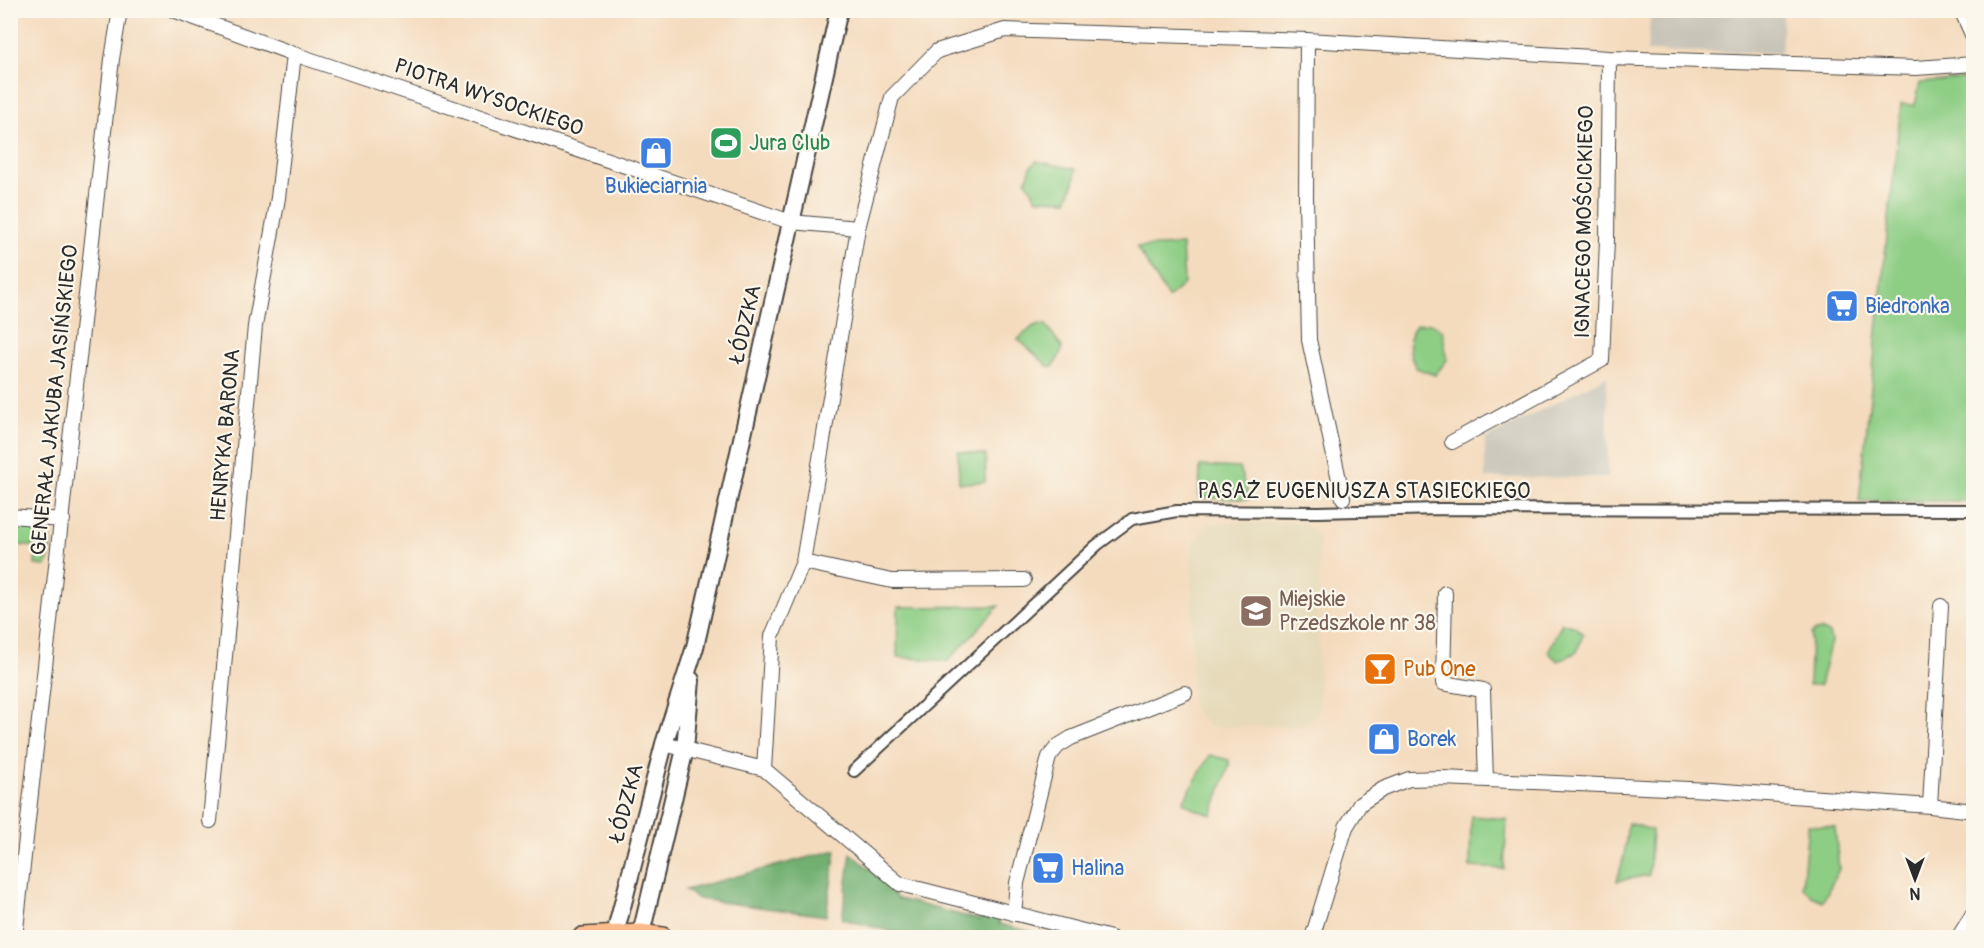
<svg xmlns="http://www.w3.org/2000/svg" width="1984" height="948" viewBox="0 0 1984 948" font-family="Pangolin,sans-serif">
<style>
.built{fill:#e6daba}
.industrial{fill:#c8c4b8}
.green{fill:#8dcd84;stroke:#5c7c58;stroke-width:1.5}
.forest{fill:#72b072;stroke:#4e6e4e;stroke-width:1.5}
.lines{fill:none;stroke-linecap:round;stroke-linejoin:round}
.pedestrian-casing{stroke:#494541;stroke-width:14}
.minor-casing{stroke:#494541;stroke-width:16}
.tertiary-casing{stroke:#494541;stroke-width:20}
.primary-casing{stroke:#494541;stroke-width:24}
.pedestrian{stroke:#fff;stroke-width:10}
.minor{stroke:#fff;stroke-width:14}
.tertiary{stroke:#fff;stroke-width:16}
.primary{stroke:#fbbb8c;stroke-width:21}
.labels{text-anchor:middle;stroke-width:4.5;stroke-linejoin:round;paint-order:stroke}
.street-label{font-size:21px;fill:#2b2b2b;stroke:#fbf7ec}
.leisure-label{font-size:21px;fill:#27864d;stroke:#fbf7ec;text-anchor:start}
.shop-label{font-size:21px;fill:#366cbe;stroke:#fbf7ec;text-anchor:start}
.education-label{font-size:21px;fill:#785e54;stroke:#fbf7ec;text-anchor:start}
.food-label{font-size:21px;fill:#c56008;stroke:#fbf7ec;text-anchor:start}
</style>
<rect width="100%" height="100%" fill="#fbf7ec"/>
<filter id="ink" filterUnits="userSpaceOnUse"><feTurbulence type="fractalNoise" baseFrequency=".0167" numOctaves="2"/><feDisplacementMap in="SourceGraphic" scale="12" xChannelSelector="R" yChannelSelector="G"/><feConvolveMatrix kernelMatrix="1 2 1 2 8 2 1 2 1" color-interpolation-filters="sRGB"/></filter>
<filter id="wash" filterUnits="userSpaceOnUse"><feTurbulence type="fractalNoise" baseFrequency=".008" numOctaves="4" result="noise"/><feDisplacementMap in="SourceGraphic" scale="24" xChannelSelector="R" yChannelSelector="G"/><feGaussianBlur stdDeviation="1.35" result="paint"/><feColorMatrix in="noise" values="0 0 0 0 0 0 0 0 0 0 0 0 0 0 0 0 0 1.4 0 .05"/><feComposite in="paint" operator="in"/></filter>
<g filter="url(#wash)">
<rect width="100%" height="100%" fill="#f4dbbe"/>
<path class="built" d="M1303 522 1319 537V711L1305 726 1210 727 1192 707V545L1209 523Z"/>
<path class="industrial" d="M865 11 999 10V15Z
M1651 11H1783L1781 53 1647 51Z
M1607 376 1608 477 1485 478V439Z"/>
<path class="green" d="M1970 78 1974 79 1973 501H1859L1901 104 1915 105 1920 83Z
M1036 161 1076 169 1074 183 1067 200 1037 199 1026 181 1031 167Z
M1182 245 1184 284 1168 298 1137 247Z
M1431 323 1443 331 1447 360 1435 375 1416 368C1409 355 1406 337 1416 325Z
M1040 324 1046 325 1062 347 1061 353 1053 367 1048 366 1018 339 1034 326Z
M958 451 986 455 985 482 959 483Z
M1200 466 1239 468 1250 499 1199 498Z
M11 525C43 526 60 528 46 566L35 565 36 547 11 544Z
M999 606 948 661 897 657 898 607Z
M1562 623 1576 627 1583 634 1577 652 1558 661 1548 652Z
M1822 630 1829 634 1831 641 1820 685H1809L1811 634 1815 631Z
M1210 755 1229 760V766L1212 815 1196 810 1183 802Z
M1471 816 1507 819 1504 869 1470 867Z
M1628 823 1652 830 1649 875 1617 881 1624 856Z
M1808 825 1835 827 1839 869 1823 901 1812 896 1802 887Z"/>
<path class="forest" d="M836 850 826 916 698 899 685 890Z
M851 853 887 884 896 898 980 920 983 908 1001 912 999 924 1053 937H913L842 919Z"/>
</g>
<g filter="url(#ink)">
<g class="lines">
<defs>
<path id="pedestrian" d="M854 771 1097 545 1132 519 1177 511 1318 512 1440 509 1974 510"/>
<path id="minor" d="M173 10 294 54 791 222 858 228
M1961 10 1974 39
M1307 40 1306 198 1309 340 1343 498
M1452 442 1602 360 1607 240 1609 58
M10 516 63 520
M803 562 892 581 1024 580
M1445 593 1443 683 1483 690 1486 780
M664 744 764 769 900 884 1111 938
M764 769 772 636 803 562 858 228 892 97 937 51 1005 30 1307 40 1609 58 1916 68 1974 64
M1930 806 1941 606
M210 821 255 326 278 198 294 54
M1014 914 1017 883 1049 757 1058 746 1071 738 1185 693
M15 938 112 59 120 10
M1312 938 1346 827 1360 804 1383 789 1409 779 1442 778 1711 790 1930 806 1974 811
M1958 938 1974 912"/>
<path id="tertiary" d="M614 938 664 744 695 647 839 10
M640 938 685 749 691 680"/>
<path id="primary" d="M583 938 640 935 662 938"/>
</defs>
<use href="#pedestrian" class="pedestrian-casing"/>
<use href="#minor" class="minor-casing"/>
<use href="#tertiary" class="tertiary-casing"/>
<use href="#primary" class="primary-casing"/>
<use href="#pedestrian" class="pedestrian"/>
<use href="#minor" class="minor"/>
<use href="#tertiary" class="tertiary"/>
<use href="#primary" class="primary"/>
</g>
</g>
<defs>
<symbol id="stadium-square" viewBox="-11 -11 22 22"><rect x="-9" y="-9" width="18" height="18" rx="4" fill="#2e9e5b" stroke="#fbf7ec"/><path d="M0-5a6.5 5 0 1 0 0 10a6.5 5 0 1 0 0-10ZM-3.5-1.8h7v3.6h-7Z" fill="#fff"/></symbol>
<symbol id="shop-square" viewBox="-11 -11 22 22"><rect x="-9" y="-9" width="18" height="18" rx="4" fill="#3f7fe0" stroke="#fbf7ec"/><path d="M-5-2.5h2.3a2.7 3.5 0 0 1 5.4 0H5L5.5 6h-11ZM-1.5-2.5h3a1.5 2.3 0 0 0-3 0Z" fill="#fff"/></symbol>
<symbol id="supermarket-square" viewBox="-11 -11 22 22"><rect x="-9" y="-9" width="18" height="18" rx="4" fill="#3f7fe0" stroke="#fbf7ec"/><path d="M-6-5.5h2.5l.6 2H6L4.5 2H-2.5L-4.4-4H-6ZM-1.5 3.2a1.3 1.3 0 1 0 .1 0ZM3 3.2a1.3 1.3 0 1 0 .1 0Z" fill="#fff"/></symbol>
<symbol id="school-square" viewBox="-11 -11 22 22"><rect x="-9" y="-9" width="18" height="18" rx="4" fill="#8d6e63" stroke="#fbf7ec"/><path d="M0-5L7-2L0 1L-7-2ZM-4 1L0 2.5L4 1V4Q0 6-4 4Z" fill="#fff"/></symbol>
<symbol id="bar-square" viewBox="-11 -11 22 22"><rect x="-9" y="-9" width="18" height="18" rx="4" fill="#e8710a" stroke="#fbf7ec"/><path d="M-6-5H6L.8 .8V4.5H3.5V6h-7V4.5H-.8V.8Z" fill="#fff"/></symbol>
</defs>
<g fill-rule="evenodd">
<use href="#stadium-square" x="707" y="124" width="38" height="38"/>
<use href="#shop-square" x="637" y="134" width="38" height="38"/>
<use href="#supermarket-square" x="1823" y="287" width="38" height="38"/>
<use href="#school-square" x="1237" y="592" width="38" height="38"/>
<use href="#bar-square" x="1361" y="650" width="38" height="38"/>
<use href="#shop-square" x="1365" y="720" width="38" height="38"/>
<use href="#supermarket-square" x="1029" y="849" width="38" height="38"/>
</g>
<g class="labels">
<g class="street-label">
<text transform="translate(489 97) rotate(19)" y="7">PIOTRA WYSOCKIEGO</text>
<text transform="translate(1584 222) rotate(-89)" y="7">IGNACEGO MOŚCICKIEGO</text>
<text transform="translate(745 324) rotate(-77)" y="7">ŁÓDZKA</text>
<text transform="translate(54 400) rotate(-84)" y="7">GENERAŁA JAKUBA JASIŃSKIEGO</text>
<text transform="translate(225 435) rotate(-85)" y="7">HENRYKA BARONA</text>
<text x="1364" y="498">PASAŻ EUGENIUSZA STASIECKIEGO</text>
<text transform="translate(626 803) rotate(-75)" y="7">ŁÓDZKA</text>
</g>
<g class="leisure-label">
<text x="749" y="150">Jura Club</text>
</g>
<g class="shop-label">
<text x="656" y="193" text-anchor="middle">Bukieciarnia</text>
<text x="1865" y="313">Biedronka</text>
<text x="1407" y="746">Borek</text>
<text x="1071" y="875">Halina</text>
</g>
<g class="education-label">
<text x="1279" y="606">Miejskie<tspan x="1279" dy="24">Przedszkole nr 38</tspan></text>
</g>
<g class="food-label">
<text x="1403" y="676">Pub One</text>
</g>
</g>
<rect width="1984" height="948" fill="none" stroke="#fbf7ec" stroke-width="36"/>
<g transform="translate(1915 879) rotate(180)" stroke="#fbf7ec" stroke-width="4.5" paint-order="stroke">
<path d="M0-4.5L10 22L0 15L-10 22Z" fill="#2b2b2b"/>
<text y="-9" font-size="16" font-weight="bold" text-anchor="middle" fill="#2b2b2b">N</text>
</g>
</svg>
